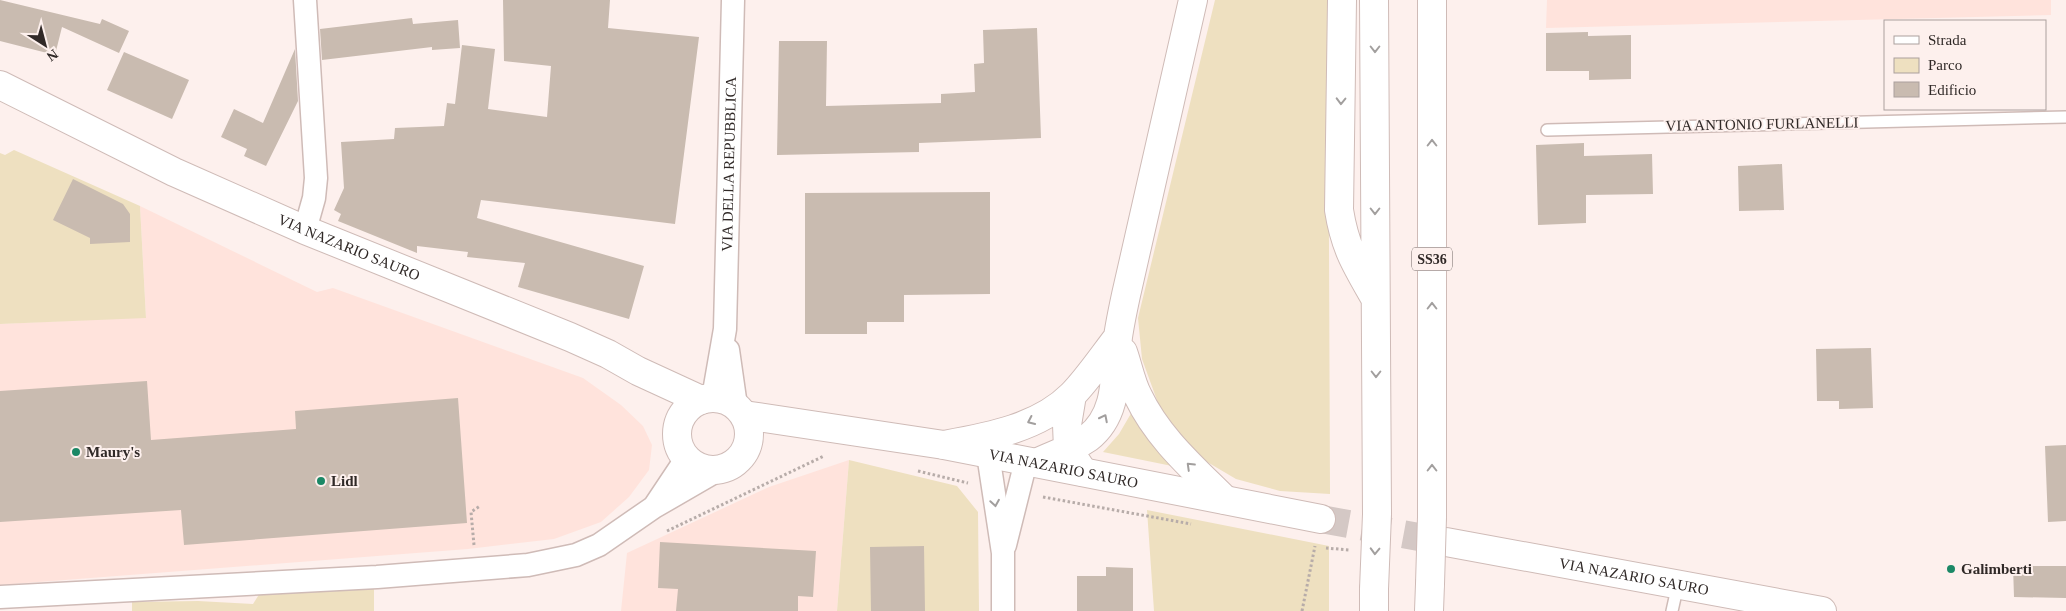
<svg xmlns="http://www.w3.org/2000/svg" width="2066" height="611" viewBox="0 0 2066 611" font-family="'Times New Roman',serif">
<style>
.built{fill:#ffe3dc}
.green{fill:#eee0c0}
.building{fill:#c9bbb0}
.lines{fill:none;stroke-linecap:round;stroke-linejoin:round}
.secondary-tunnel{stroke:#d4c8c5;stroke-width:28;stroke-dasharray:28 14;stroke-linecap:butt}
.service-casing{stroke:#cfbbb7;stroke-width:14}
.minor-casing{stroke:#cfbbb7;stroke-width:25}
.secondary-casing{stroke:#cfbbb7;stroke-width:30}
.trunk-casing{stroke:#cfbbb7;stroke-width:30}
.path{stroke:#b7aca9;stroke-width:3;stroke-dasharray:2.5 2.5;stroke-linecap:butt}
.service{stroke:#fff;stroke-width:11}
.minor{stroke:#fff;stroke-width:22}
.secondary{stroke:#fff;stroke-width:28}
.trunk{stroke:#fff;stroke-width:28}
.trunk-bridge-casing{stroke:#cfbbb7;stroke-width:30;stroke-linecap:butt}
.trunk-bridge{stroke:#fff;stroke-width:28}
.oneway{stroke:#a29f9e}
.poi-dot{fill:#1b8866;stroke:#fdf0ed;stroke-width:2}
.labels{text-anchor:middle;stroke-width:4;stroke-linejoin:round;paint-order:stroke}
.shield{fill:#fdf0ed;stroke:#6e6562;stroke-width:1}
.shield-label{font-size:14px;font-weight:bold;fill:#302927}
.street-label{font-size:15px;fill:#302927;stroke:#fdf0ed}
.poi-label{font-size:15px;font-weight:bold;fill:#302927;stroke:#fdf0ed;text-anchor:start}
</style>
<rect width="100%" height="100%" fill="#fdf0ed"/>
<path class="built" d="M1547 0H2051V15L1546 28Z
M140 206 317 292 333 288 583 378 621 405 643 426 652 445 649 470 629 497 601 522 554 539 468 549 0 585V324L146 317Z
M849 460 837 611H621L627 553 769 487Z"/>
<path class="green" d="M1215 0H1328L1330 494 1280 491 1236 479 1197 456 1162 414 1142 359 1138 318Z
M14 150 140 206 146 318 0 324V153L5 155Z
M1133 410 1154 444 1172 466 1103 452 1119 434Z
M849 460 957 486 978 512 979 611H837Z
M1147 510 1329 546V611H1154Z
M374 586V611H132V602L198 601 253 604 263 588Z"/>
<path class="building" d="M0 0 100 24 102 19 129 31 119 53 62 27 55 55 0 41Z
M503 0H610L608 28 699 37 675 224 481 200 477 218 644 266 629 319 518 287 525 263 467 257 468 252 417 246V253L338 221 341 214 334 210 344 188 341 142 394 139 395 128 444 126 447 103 455 104 462 45 495 49 488 109 547 117 551 66 504 61Z
M412 18 413 24 458 20 460 48 432 50V47L322 60 320 29Z
M1037 28 1041 138 919 143V152L777 155 779 41H827L826 106 941 103V94L975 92 974 64 984 63 983 30Z
M1588 32V36L1631 35V79L1589 80V71H1546V33Z
M295 49 298 101 266 166 244 156 247 149 221 137 234 109 263 123Z
M124 52 189 80 172 119 107 90Z
M1584 143V156L1652 154 1653 194 1586 195V223L1538 225 1536 145Z
M1782 164 1784 210 1739 211 1738 166Z
M73 179 123 204 130 214V242L90 244V238L53 220Z
M990 192V294L904 295V322H867V334H805V193Z
M1871 348 1873 408 1839 409V401H1817L1816 349Z
M147 381 151 440 296 429 295 411 458 398 467 523 184 545 181 510 0 522V391Z
M2066 445V521L2048 522 2045 446Z
M660 542 816 551 813 597 798 596V611H676L678 589 658 588Z
M924 546 925 611H871L870 547Z
M2013 566H2066V598L2014 597Z
M1106 567 1133 568V611H1077V576H1106Z"/>
<g class="lines">
<path class="secondary-tunnel" d="M1321 519 1446 542"/>
<defs>
<path id="service" d="M1547 130 2066 117
M1672 611 1678 584"/>
<g id="minor">
<path d="M305 0 316 178 314 198 305 230"/>
<path d="M728 350 736 406"/>
<path id="s1" d="M713 398 725 329 733 0"/>
<path d="M988 454 1003 553V611"/>
<path d="M656 504 686 459"/>
<path d="M1005 545 1026 461"/>
<path d="M0 597 377 577 528 565 576 555 599 545 654 507 718 470"/>
</g>
<g id="secondary">
<path id="s2" d="M0 85 174 172 305 230 570 337 608 354 638 371 701 400"/>
<circle cx="713" cy="434" r="36"/>
<path id="s3" d="M744 415 944 445 1321 519"/>
<path id="s4" d="M1446 542 1822 611"/>
</g>
<path id="trunk" d="M1342 0 1339 210C1345 248 1356 265 1375 298
M1374 0 1377 514
M1123 352C1128 366 1131 383 1138 396 1158 438 1193 468 1225 500
M1072 395 1067 425 1068 449 1083 472
M944 445C988 437 1039 428 1072 395 1087 380 1104 355 1118 337
M1036 463C1053 455 1072 449 1088 438 1120 413 1114 372 1118 337 1120 323 1123 309 1126 295L1193 0
M1432 517V0
M1374 611V589
M1429 611 1430 584"/>
</defs>
<use href="#service" class="service-casing"/>
<use href="#minor" class="minor-casing"/>
<use href="#secondary" class="secondary-casing"/>
<use href="#trunk" class="trunk-casing"/>
<path class="path" d="M918 471 968 483
M1043 497 1191 524
M667 531 824 456
M474 545 471 512 480 506
M1326 548 1349 550
M1302 611 1315 546"/>
<use href="#service" class="service"/>
<use href="#minor" class="minor"/>
<use href="#secondary" class="secondary"/>
<use href="#trunk" class="trunk"/>
<defs>
<path id="trunk-bridge" d="M1430 584 1432 517
M1374 589 1377 514"/>
</defs>
<use href="#trunk-bridge" class="trunk-bridge-casing"/>
<use href="#trunk-bridge" class="trunk-bridge"/>
</g>
<defs><path id="oneway-chevron" d="M-2-3.5L2.5 0L-2 3.5" fill="none" stroke-width="1.6" stroke-linecap="round" stroke-linejoin="round" transform="scale(1.25)"/></defs>
<g class="oneway">
<use href="#oneway-chevron" transform="translate(1375 49) rotate(90)"/>
<use href="#oneway-chevron" transform="translate(1341 101) rotate(91)"/>
<use href="#oneway-chevron" transform="translate(1432 143) rotate(-90)"/>
<use href="#oneway-chevron" transform="translate(1375 211) rotate(90)"/>
<use href="#oneway-chevron" transform="translate(1432 306) rotate(-90)"/>
<use href="#oneway-chevron" transform="translate(1376 374) rotate(90)"/>
<use href="#oneway-chevron" transform="translate(1104 418) rotate(-63)"/>
<use href="#oneway-chevron" transform="translate(1031 421) rotate(155)"/>
<use href="#oneway-chevron" transform="translate(1190 466) rotate(-136)"/>
<use href="#oneway-chevron" transform="translate(1432 468) rotate(-90)"/>
<use href="#oneway-chevron" transform="translate(995 503) rotate(81)"/>
<use href="#oneway-chevron" transform="translate(1375 551) rotate(92)"/>
</g>
<g class="poi-dot">
<circle cx="76" cy="452" r="5"/>
<circle cx="321" cy="481" r="5"/>
<circle cx="1951" cy="569" r="5"/>
</g>
<g class="labels">
<rect class="shield" x="1412" y="247.5" width="40" height="23" rx="4"/>
<g class="shield-label">
<text x="1432" y="264">SS36</text>
</g>
<g class="street-label">
<text transform="translate(1762 124) rotate(-1)" y="5">VIA ANTONIO FURLANELLI</text>
<text dy="5" stroke="none"><textPath href="#s1" startOffset="235">VIA DELLA REPUBBLICA</textPath></text>
<text dy="5" stroke="none"><textPath href="#s2" startOffset="385">VIA NAZARIO SAURO</textPath></text>
<text dy="5" stroke="none"><textPath href="#s3" startOffset="324">VIA NAZARIO SAURO</textPath></text>
<text dy="5" stroke="none"><textPath href="#s4" startOffset="191">VIA NAZARIO SAURO</textPath></text>
</g>
<g class="poi-label">
<text x="86" y="457">Maury's</text>
<text x="331" y="486">Lidl</text>
<text x="1961" y="574">Galimberti</text>
</g>
</g>
<rect x="1884" y="20" width="162" height="90" fill="#fdf0ed" stroke="#aba09e"/>
<rect x="1894" y="36" width="25" height="8" fill="#ffffff" stroke="#aba09e"/>
<text x="1928" y="45" font-size="15" fill="#302927">Strada</text>
<rect x="1894" y="58" width="25" height="15" fill="#eee0c0" stroke="#aba09e"/>
<text x="1928" y="70" font-size="15" fill="#302927">Parco</text>
<rect x="1894" y="82" width="25" height="15" fill="#c9bbb0" stroke="#aba09e"/>
<text x="1928" y="95" font-size="15" fill="#302927">Edificio</text>
<g transform="translate(45 45) rotate(144)" stroke="#fdf0ed" stroke-width="4" paint-order="stroke">
<path d="M0-4L9 19L0 12L-9 19Z" fill="#302927"/>
<text y="-8" font-size="14" font-weight="bold" text-anchor="middle" fill="#302927">N</text>
</g>
</svg>
